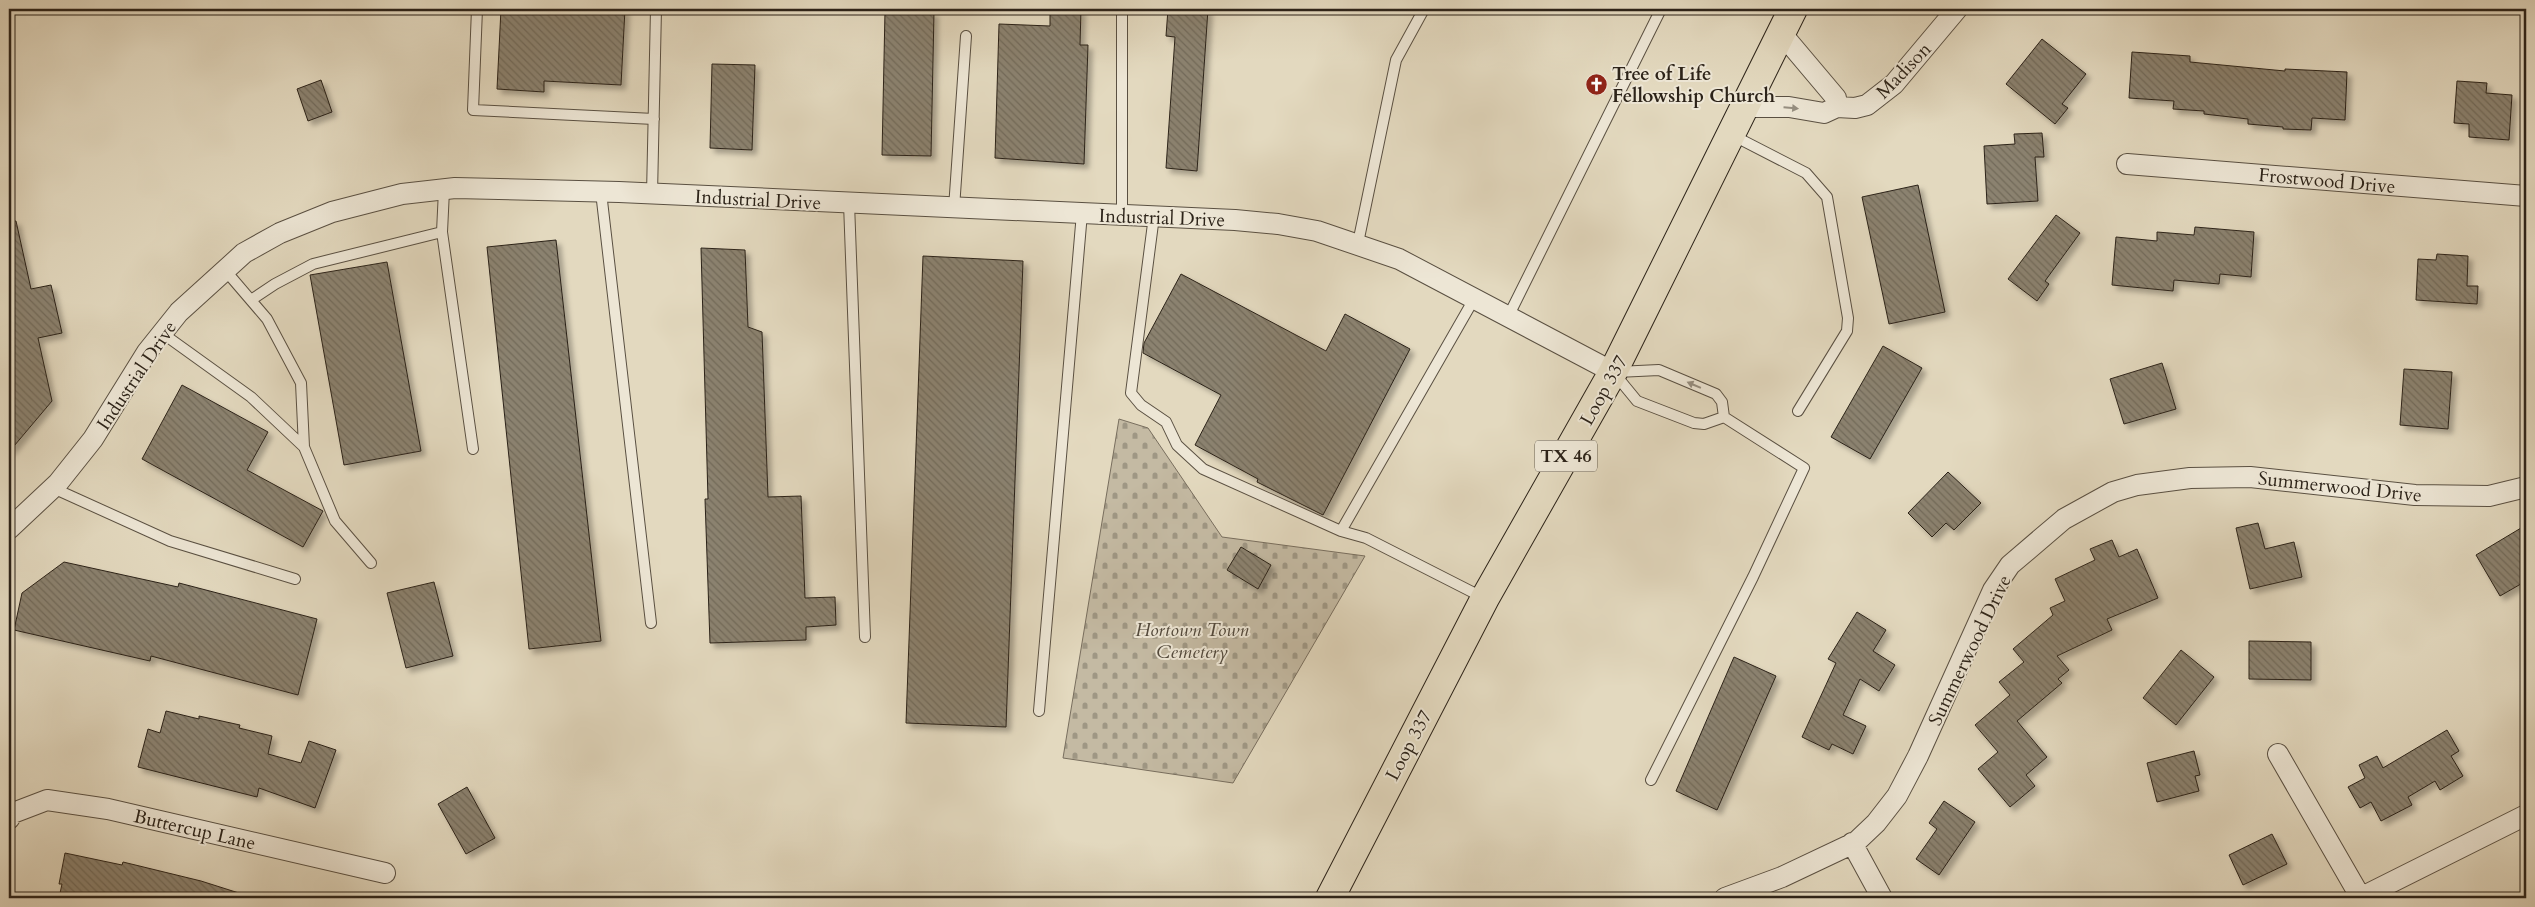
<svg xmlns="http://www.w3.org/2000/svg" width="2535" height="907" viewBox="0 0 2535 907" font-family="Cardo,serif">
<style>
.cemetery{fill:url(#cemetery-stones);stroke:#786e5e}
.building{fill:url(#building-back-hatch);stroke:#2c2319;filter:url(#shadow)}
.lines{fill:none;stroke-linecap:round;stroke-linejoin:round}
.service-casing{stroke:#5a5042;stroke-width:12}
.minor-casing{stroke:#5a5042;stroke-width:22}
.primary-casing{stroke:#2c2319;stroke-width:30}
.service{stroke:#ede6d5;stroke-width:10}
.minor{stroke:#ede6d5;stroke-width:20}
.primary{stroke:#e3d9bf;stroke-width:28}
.oneway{fill:#968e80}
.labels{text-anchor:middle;stroke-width:4;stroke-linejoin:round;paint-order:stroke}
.shield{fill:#ede6d5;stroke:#665e51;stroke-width:1}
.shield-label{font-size:18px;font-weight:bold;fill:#2c2319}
.street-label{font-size:19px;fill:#2c2319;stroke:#ede6d5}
.poi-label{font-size:19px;font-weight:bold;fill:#2c2319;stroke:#ede6d5;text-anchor:start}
.park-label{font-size:19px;font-style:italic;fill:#52493c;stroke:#ede6d5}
</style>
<defs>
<pattern id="cemetery-stones" width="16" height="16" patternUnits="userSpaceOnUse" patternTransform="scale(1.25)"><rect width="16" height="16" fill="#c4baa3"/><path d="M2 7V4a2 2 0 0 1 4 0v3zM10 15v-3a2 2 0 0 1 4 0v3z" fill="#9f9784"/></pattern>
<pattern id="building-back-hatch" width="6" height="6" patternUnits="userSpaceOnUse" patternTransform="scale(1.25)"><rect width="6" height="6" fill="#8b826f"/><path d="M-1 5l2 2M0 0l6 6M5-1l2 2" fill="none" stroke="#726a5a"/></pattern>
<filter id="shadow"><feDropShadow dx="4.5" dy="4.5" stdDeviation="2.5" flood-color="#0004"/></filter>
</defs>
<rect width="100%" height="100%" fill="#e3d9bf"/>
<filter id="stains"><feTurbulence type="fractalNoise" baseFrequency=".004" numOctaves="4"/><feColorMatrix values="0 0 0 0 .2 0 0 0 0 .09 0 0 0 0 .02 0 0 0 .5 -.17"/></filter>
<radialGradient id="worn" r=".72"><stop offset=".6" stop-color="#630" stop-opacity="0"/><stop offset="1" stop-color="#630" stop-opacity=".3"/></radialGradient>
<path class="cemetery" d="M1119 419 1148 428 1222 537 1365 556 1233 783 1063 758Z"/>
<path class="building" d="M501 9H625L621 85 544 81V92L497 89Z
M1050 9H1081L1080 45H1088L1084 164 995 158 999 24 1050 26Z
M1168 9H1208L1197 171 1166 168 1175 37 1166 36Z
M885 11 934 12 931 156 882 155Z
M2042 39 2086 74 2062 104 2068 108 2055 124 2006 84Z
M2132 52 2190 56V62L2285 71V69L2347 72 2345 120 2312 118 2311 130 2283 129V127L2248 124V119L2204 114V111L2173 109 2174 101 2129 98Z
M712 64 755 65 752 150 710 148Z
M321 80 332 112 308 121 297 89Z
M2457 81 2487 83 2486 93 2512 95 2509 140 2469 137V124L2454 123Z
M2042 133 2044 157H2035L2038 201 1987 204 1984 146 2015 144 2014 134Z
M1918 185 1945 312 1889 324 1862 197Z
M2056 215 2080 233 2045 281 2049 284 2037 301 2008 279Z
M9 221H16L31 289 51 285 62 333 38 338 52 401 9 452Z
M2195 227 2254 232 2251 277 2220 274 2219 284 2174 280 2173 291 2112 285 2116 237 2157 241V232L2194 235Z
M556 240 601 641 529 649 487 247Z
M701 248 745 250 748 327 762 332 768 497 801 496 805 598 835 597 836 625 806 627V640L710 643 705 499H708Z
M2437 254 2468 256 2467 286H2478L2477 304 2416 300 2418 259 2436 260Z
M923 256 1023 261 1006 727 906 723Z
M387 262 421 451 344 465 310 275Z
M1181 274 1326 351 1345 314 1410 349 1323 515 1257 482 1258 479 1195 445 1221 395 1143 353 1144 343Z
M1883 346 1922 368 1870 459 1831 437Z
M2162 363 2176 409 2124 424 2110 379Z
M2404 369 2452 372 2448 429 2400 425Z
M182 385 268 432 247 470 323 511 303 547 142 459Z
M1948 472 1981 503 1954 530 1946 523 1932 537 1908 513Z
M2258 523 2265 549 2294 542 2302 577 2250 589 2236 528Z
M2526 525V581L2500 596 2476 555Z
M2112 540 2119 557 2137 549 2158 598 2107 619 2112 630 2057 656 2069 670 2058 679 2062 683 2017 721 2047 757 2026 775 2035 786 2010 807 1978 769 1998 752 1975 725 2010 695 1999 682 2024 662 2013 649 2053 615 2050 608 2065 601 2055 579 2095 560 2090 549Z
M1241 547 1271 565 1258 589 1227 570Z
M64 562 178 587 179 583 317 619 298 695 151 656 150 661 14 630 22 593Z
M434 582 453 656 406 668 387 593Z
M1857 612 1886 630 1873 651 1895 665 1879 691 1860 679 1843 715 1866 726 1853 754 1832 744 1829 750 1802 737 1836 663 1828 659Z
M2249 641 2311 642V680L2249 679Z
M2181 650 2214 677 2176 725 2143 698Z
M1734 657 1776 676 1717 810 1676 791Z
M166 711 199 719V716L240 725 239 728 272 736 268 754 301 763 309 741 336 750 315 808 259 788 257 797 138 767 148 729 160 733Z
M2447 730 2459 751 2451 756 2463 776 2440 790 2435 781 2408 797 2412 805 2381 821 2371 802 2360 808 2348 787 2365 778 2359 765 2377 756 2383 768Z
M2194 751 2200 775 2195 776 2199 791 2157 802 2147 763Z
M467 787 495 838 466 854 438 804Z
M1944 801 1975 822 1939 875 1916 859 1937 829 1929 823Z
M2272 834 2287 864 2243 885 2229 855Z
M65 853 122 865 123 862 201 881 242 894V898H59L62 884H59Z"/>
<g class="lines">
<defs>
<path id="service" d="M477 9 473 110 654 119
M1122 9V215
M1732 135 1806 173 1827 197 1848 318 1847 331 1798 411
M444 190 442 232 473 449
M601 192 651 623
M652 194 656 9
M849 203 865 637
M954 208 966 36
M1154 216 1131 393 1141 405 1166 422 1177 445 1203 469 1341 531 1366 538 1484 598
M1358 243 1396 60 1424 9
M225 270 267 319 301 383 304 447
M251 300 275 284 313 264 442 232
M1508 317 1661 9
M162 333 251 397 304 447 335 521 371 563
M1617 372 1659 370 1716 394 1722 402 1724 417 1804 468 1753 577 1651 780
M1614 373 1637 401 1694 423 1704 424 1724 417
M53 488 170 541 295 579
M1341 531 1474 299
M1039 711 1082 213"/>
<path id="minor" d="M1782 34 1836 98 1837 107
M1744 107H1789L1824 113 1837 107 1855 108 1867 105 1894 84 1957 9
M2127 164 2526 196
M9 529 58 483 93 439 147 352 179 312 244 253 280 233 332 212 402 194 455 188 619 192 1235 220 1278 224 1317 231 1399 259 1613 372
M2278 754 2361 898
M9 819 13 813 47 800 108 809 385 873
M1852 843 1882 898
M1725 898 1782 877 1856 842 1876 823 1897 796 1918 756 1993 590 2010 565 2064 519 2113 492 2137 485 2190 478 2250 477 2415 495 2489 496 2526 487
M2360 898 2526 815"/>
<path id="primary" d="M1330 898 1485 598 1613 372 1793 9"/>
</defs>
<use href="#service" class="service-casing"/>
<use href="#minor" class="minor-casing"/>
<use href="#primary" class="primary-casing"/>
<use href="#service" class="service"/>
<use href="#minor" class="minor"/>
<use href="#primary" class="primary"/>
</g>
<defs><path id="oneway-solid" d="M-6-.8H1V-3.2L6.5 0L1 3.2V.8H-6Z" transform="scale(1.25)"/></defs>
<g class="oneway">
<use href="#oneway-solid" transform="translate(1791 108) rotate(5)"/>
<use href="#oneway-solid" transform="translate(1694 385) rotate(-157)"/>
</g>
<defs>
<symbol id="church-disc" viewBox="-11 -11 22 22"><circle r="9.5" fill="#8f2418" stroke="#ede6d5"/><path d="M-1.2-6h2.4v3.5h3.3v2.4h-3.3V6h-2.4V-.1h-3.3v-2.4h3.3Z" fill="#fff"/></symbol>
</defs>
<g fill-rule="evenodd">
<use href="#church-disc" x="1584" y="72" width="25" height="25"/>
</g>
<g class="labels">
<rect class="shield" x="1535" y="440.5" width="62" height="31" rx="4"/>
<g class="shield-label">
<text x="1566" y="462">TX 46</text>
</g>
<g class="street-label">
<text transform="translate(1903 70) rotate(-46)" y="7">Madison</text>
<text transform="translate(2327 180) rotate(5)" y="7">Frostwood Drive</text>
<text transform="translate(758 199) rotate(3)" y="7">Industrial Drive</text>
<text transform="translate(1162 217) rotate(2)" y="7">Industrial Drive</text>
<text transform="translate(136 375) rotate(-56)" y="7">Industrial Drive</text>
<text transform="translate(1603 390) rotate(-61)" y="7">Loop 337</text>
<text transform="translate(2340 486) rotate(6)" y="7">Summerwood Drive</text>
<text transform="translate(1969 650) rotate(-64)" y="7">Summerwood Drive</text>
<text transform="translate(1408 745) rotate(-62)" y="7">Loop 337</text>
<text transform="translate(195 829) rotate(13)" y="7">Buttercup Lane</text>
</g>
<g class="poi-label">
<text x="1612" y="80">Tree of Life<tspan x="1612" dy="22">Fellowship Church</tspan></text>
</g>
<g class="park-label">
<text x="1192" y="636">Hortown Town<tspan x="1192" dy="22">Cemetery</tspan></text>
</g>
</g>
<rect width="2535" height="907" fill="none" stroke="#e3d9bf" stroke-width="30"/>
<rect x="10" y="10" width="2515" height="887" fill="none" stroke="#2c2319" stroke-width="2.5"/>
<rect x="15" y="15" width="2505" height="877" fill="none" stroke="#2c2319"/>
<rect width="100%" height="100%" filter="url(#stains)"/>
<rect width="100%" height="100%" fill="url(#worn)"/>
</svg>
